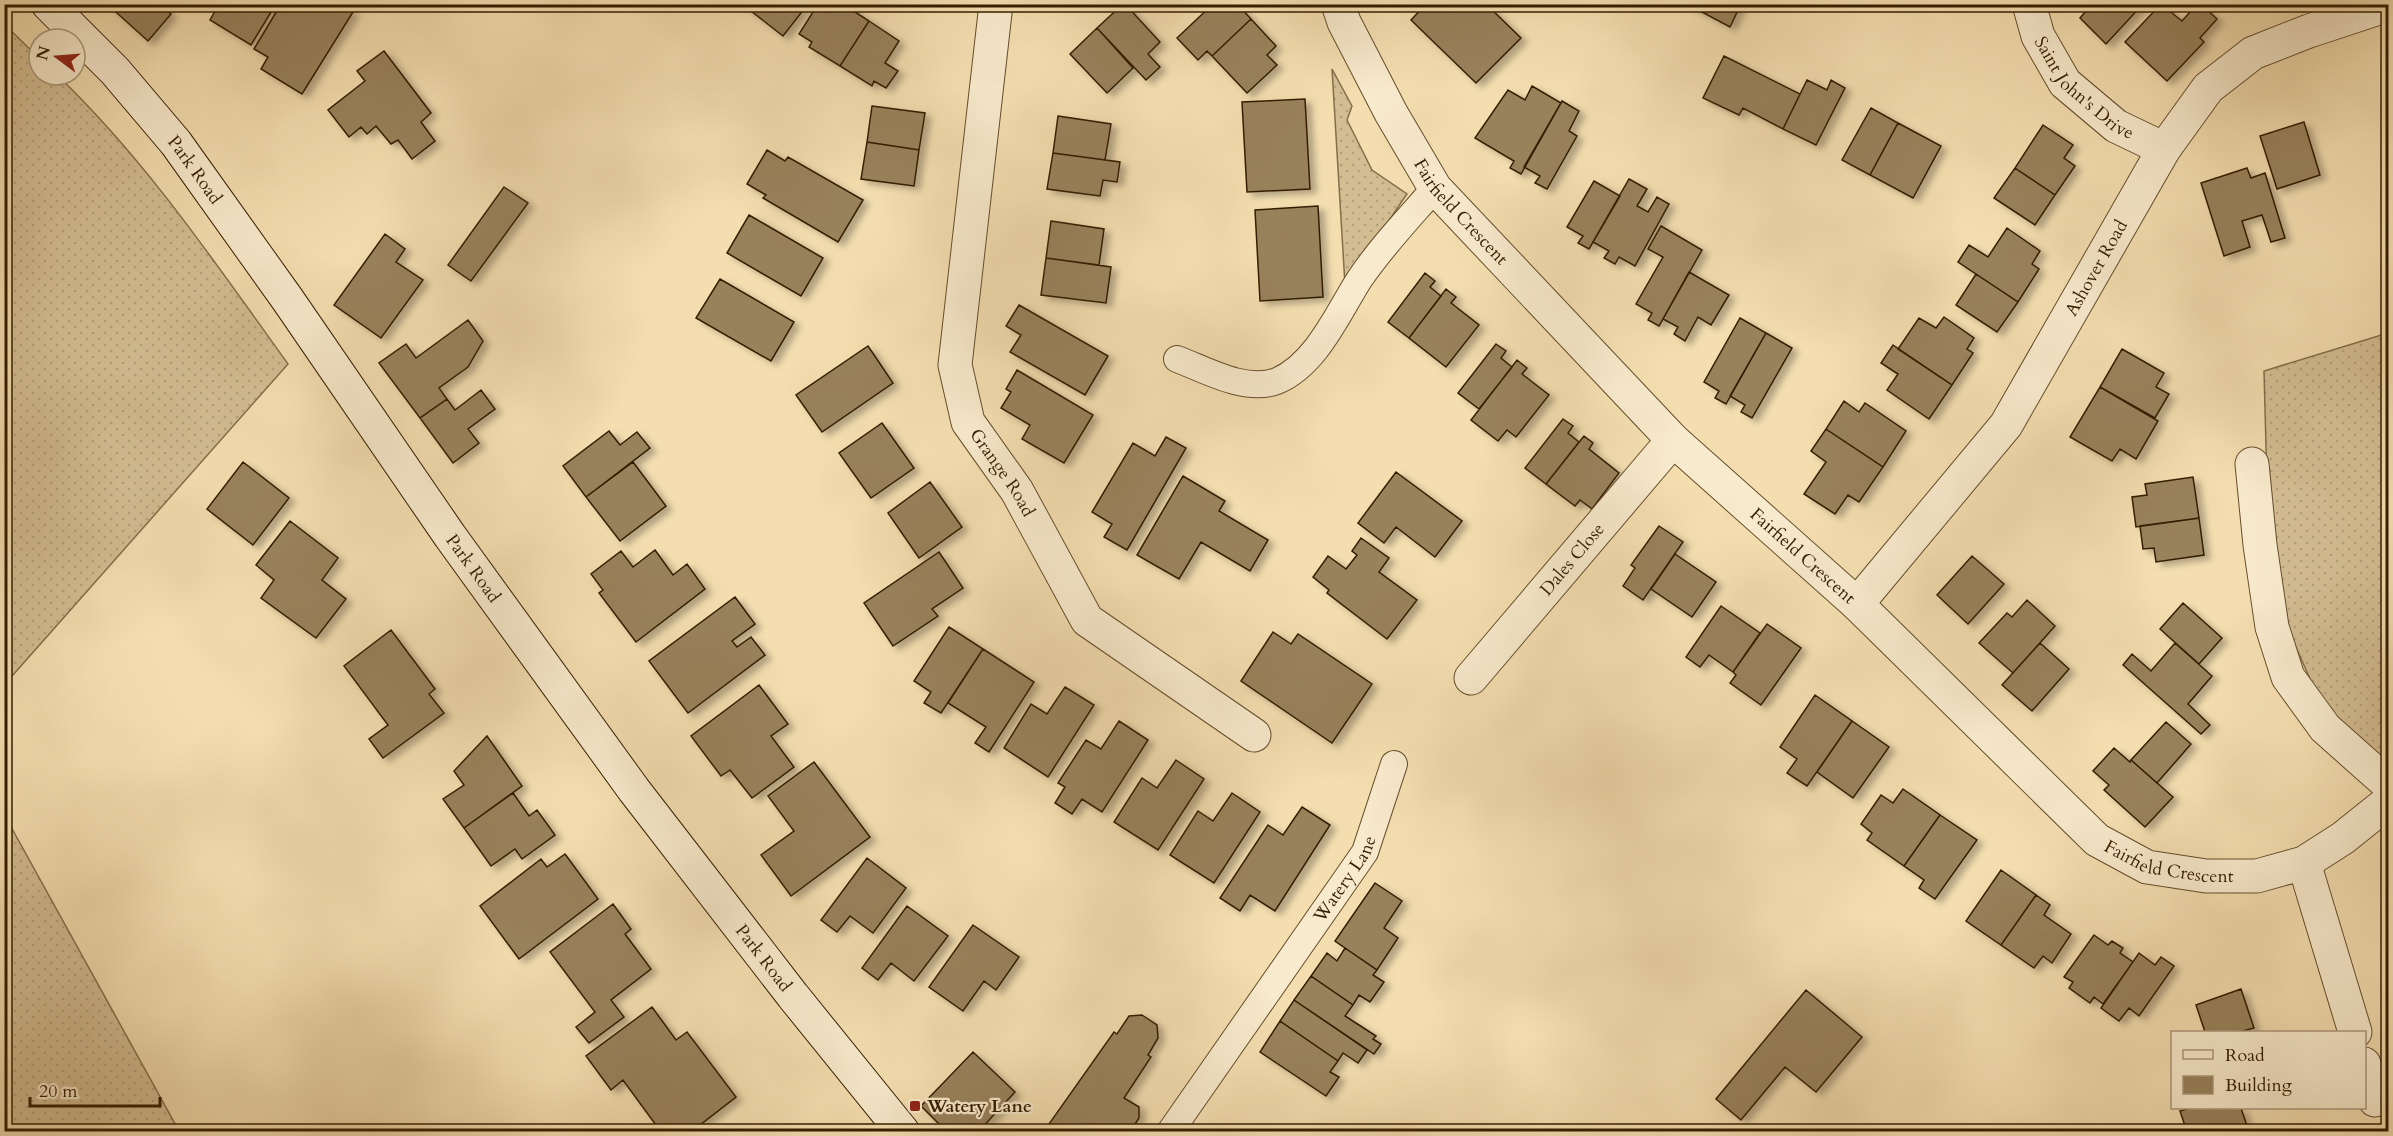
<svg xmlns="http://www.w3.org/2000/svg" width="2393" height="1136" viewBox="0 0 2393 1136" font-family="Cardo,serif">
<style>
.grass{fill:url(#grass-dots);stroke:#846e49;stroke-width:1.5}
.building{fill:#98825c;stroke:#341e00;stroke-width:1.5;filter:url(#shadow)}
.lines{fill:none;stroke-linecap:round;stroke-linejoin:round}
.service-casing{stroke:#644e2c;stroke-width:28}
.minor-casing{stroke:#644e2c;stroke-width:35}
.secondary-casing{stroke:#341e00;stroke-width:35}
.service{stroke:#f8eacc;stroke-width:26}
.minor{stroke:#f8eacc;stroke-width:33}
.secondary{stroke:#f8eacc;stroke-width:33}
.poi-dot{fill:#8f2418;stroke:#f8eacc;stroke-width:2}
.labels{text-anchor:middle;stroke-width:4.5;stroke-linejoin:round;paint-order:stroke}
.street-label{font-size:18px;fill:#341e00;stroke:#f8eacc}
.poi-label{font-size:18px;font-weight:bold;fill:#341e00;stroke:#f8eacc;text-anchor:start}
</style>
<defs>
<pattern id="grass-dots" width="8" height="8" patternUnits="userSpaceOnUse" patternTransform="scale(1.5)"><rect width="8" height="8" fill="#d3bd92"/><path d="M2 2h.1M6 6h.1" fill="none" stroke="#b6a27c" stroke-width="1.8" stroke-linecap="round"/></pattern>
<filter id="shadow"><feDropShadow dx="6" dy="4" stdDeviation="3" flood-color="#0004"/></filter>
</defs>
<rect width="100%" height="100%" fill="#f4deb0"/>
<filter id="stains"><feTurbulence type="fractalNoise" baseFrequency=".00333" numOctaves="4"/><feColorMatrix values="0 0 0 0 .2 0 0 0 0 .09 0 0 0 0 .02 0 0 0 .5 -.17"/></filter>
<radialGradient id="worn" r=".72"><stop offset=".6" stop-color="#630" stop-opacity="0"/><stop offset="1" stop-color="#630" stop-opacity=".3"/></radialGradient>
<path class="grass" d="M5 25 39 58V75H57C146 160 216 264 288 364L5 684Z
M1332 69 1352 106 1347 120 1372 170 1407 194 1345 285Z
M2388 333V768L2319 699 2283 618 2267 484 2264 371Z
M5 816 179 1131H5Z"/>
<path class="building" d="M107 4H161L171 14 148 41Z
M219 4H276L251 45 210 20Z
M281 4H340L353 12 302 94 261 69 268 57 254 49Z
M742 4H808L783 36Z
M818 4 831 12 836 4H843L869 21 840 66 809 47 812 42 799 34Z
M1123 4H1125L1160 42 1148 54 1160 67 1146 80 1097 28Z
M1213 4H1237L1251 19 1212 56 1207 51 1198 60 1177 38Z
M1426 4H1486L1521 38 1476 83 1411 20Z
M1687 4H1741L1730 27Z
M2092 4H2143L2106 44 2080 18Z
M2161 4 2182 21 2197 4H2201L2217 19 2200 38 2204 42 2167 81 2125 42Z
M1251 19 1276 46 1267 55 1277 65 1247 93 1212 56Z
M869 21 899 41 885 63 898 71 886 88 874 81 872 86 840 66Z
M1097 28 1133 68 1107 93 1070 54Z
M384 51 431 113 421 122 435 141 412 159 398 140 391 144 376 126 367 134 361 127 349 137 328 110 365 81 357 71Z
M1724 56 1800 94 1783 129 1743 108 1739 115 1703 98Z
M1807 80 1827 90 1831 80 1845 88 1816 145 1783 129Z
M1532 86 1561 103 1521 174 1510 168 1514 161 1475 138 1508 90 1525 100Z
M1305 99 1310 189 1247 192 1242 102Z
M1562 101 1579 111 1569 131 1577 136 1547 189 1535 183 1540 176 1524 167Z
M872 106 925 113 919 150 867 142Z
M1871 108 1898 123 1870 175 1842 160Z
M1058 116 1111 124 1105 160 1053 153Z
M2304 122 2320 175 2277 189 2260 136Z
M1898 123 1941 146 1913 198 1870 175Z
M2043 125 2073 145 2064 158 2075 166 2055 195 2015 168Z
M867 142 919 150 914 186 861 179Z
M767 150 785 161 788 157 863 200 838 242 763 198 766 195 747 184Z
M1053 153 1120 162 1117 182 1103 180 1100 196 1047 189Z
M2015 168 2055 195 2035 225 1994 198Z
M2247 168 2251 178 2265 173 2285 238 2271 242 2262 215 2242 221 2250 247 2224 256 2201 183Z
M1629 179 1647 189 1637 206 1648 212 1657 197 1669 204 1635 266 1619 257 1615 264 1604 258 1609 251 1593 242Z
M1594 181 1620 196 1589 249 1578 243 1583 236 1567 227Z
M504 187 528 203 471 281 448 265Z
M1318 206 1323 297 1260 301 1255 210Z
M749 215 823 258 801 296 727 253Z
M1051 221 1104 229 1099 265 1046 258Z
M1661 226 1702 250 1659 326 1648 320 1652 313 1636 304 1663 257 1648 249Z
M2007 228 2040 251 2032 264 2039 269 2018 302 1958 262 1969 245 1988 257Z
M385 234 405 249 396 262 423 280 381 338 334 305Z
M1046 258 1111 267 1106 303 1041 295Z
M1689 272 1729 295 1711 325 1698 317 1685 341 1674 334 1678 327 1663 319Z
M1425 273 1435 281 1430 287 1441 296 1409 338 1388 322Z
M1976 274 2018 302 1997 332 1956 305Z
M720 279 794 322 771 361 696 318Z
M1446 289 1456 297 1451 303 1479 325 1446 367 1409 338Z
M1019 305 1108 356 1085 395 1010 352 1021 335 1006 326Z
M1944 317 1974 338 1967 349 1973 353 1952 385 1898 349 1919 318 1936 328Z
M1740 318 1766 333 1726 404 1715 398 1719 391 1704 382Z
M468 320 483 341 468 367 439 388 447 399 420 418 379 363 406 344 416 358Z
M1766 333 1792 348 1752 418 1741 412 1745 405 1730 396Z
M1496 344 1506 351 1501 358 1512 367 1479 409 1458 393Z
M1893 345 1952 385 1929 419 1887 390 1898 374 1881 363Z
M868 346 893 383 822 432 796 395Z
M2122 349 2164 373 2156 387 2169 394 2155 418 2100 387Z
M1517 360 1527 368 1522 374 1549 395 1516 437 1507 430 1498 441 1471 420Z
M1017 370 1093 415 1064 463 1022 439 1030 425 1001 408 1011 392 1006 389Z
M2100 387 2158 421 2136 459 2120 449 2112 461 2070 437Z
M481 390 495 409 468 429 479 443 453 463 420 418 447 399 455 410Z
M1844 401 1859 412 1865 403 1906 431 1883 467 1826 429Z
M1563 419 1573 426 1568 433 1579 442 1546 484 1525 468Z
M882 423 914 468 871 498 839 453Z
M1826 429 1883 467 1859 502 1848 495 1835 514 1804 494 1826 462 1811 451Z
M609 431 620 445 637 432 650 448 586 497 563 466Z
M1584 436 1593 443 1589 449 1619 473 1592 509 1580 500 1575 506 1546 484Z
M1166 437 1186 448 1127 550 1104 537 1112 524 1092 512 1133 443 1155 456Z
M243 462 289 498 253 545 207 509Z
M633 462 666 506 620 541 586 497Z
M1396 472 1462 521 1435 557 1396 527 1384 543 1358 523Z
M1183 476 1225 501 1219 511 1268 540 1250 571 1201 542 1179 579 1137 555Z
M2193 477 2199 518 2136 527 2132 497 2147 495 2145 484Z
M930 482 962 527 919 558 888 513Z
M2199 518 2204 555 2156 562 2154 548 2143 549 2140 526Z
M290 521 338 558 322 580 346 599 316 638 261 598 274 580 256 565Z
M1659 526 1683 542 1643 600 1623 586 1635 568 1631 565Z
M1361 538 1389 558 1379 572 1417 600 1387 639 1327 593 1329 590 1313 577 1328 556 1346 569 1357 555 1352 551Z
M655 550 673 575 687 564 705 589 636 642 599 593 603 590 591 574 621 551 633 567Z
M939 552 963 588 932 609 938 616 893 646 864 603Z
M1675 554 1716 582 1692 617 1651 589Z
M1972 556 2004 584 1968 624 1937 595Z
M735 597 755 624 732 641 737 647 751 637 765 655 688 713 649 661Z
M2027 600 2055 626 2013 673 1979 643 2007 613 2012 617Z
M2183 603 2222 638 2199 664 2160 629Z
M1721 606 1760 633 1733 672 1709 655 1700 667 1686 657Z
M1767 624 1801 648 1761 705 1730 683 1736 675 1733 672Z
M949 627 983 649 941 713 924 703 931 692 914 681Z
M391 630 435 689 429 694 444 713 383 758 369 739 388 725 344 666Z
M1273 632 1291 644 1298 634 1372 684 1332 743 1241 681Z
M2040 643 2069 669 2032 711 2002 685Z
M2175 643 2212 676 2188 704 2210 725 2201 734 2123 665 2132 654 2151 671Z
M983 649 1034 682 989 752 975 743 986 727 948 703Z
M759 685 788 724 771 736 794 767 752 798 730 770 721 776 691 736Z
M1065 687 1094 705 1048 777 1004 748 1031 704 1047 714Z
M1815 695 1852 721 1807 786 1787 773 1797 759 1780 747Z
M1119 721 1148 740 1102 812 1082 799 1072 814 1055 803 1065 787 1058 783 1086 740 1101 749Z
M1852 721 1889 747 1853 798 1817 772Z
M2166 722 2191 744 2157 783 2131 760Z
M487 736 522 786 464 828 443 799 464 785 454 771Z
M2114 748 2130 762 2131 760 2173 797 2145 827 2104 790 2109 785 2093 771Z
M1176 760 1204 779 1158 850 1114 822 1142 778 1157 788Z
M814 762 870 837 791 896 761 855 794 831 768 796Z
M1903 789 1940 815 1904 866 1867 840 1872 833 1861 824 1881 795 1893 803Z
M513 793 529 816 537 810 555 835 522 859 515 849 491 866 464 828Z
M1232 793 1260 812 1214 883 1170 855 1198 811 1213 821Z
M1302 807 1330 825 1275 911 1250 895 1240 911 1220 898 1268 825 1283 835Z
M1940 815 1977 840 1935 899 1919 888 1924 880 1904 866Z
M565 854 598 899 519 959 480 906 541 859 547 867Z
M867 858 906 888 873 933 850 916 837 932 821 920Z
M2001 870 2036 895 2001 945 1966 921Z
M1375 883 1402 901 1384 928 1398 938 1377 970 1335 941Z
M2036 895 2050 905 2044 915 2071 934 2052 963 2043 956 2034 968 2001 945Z
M613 904 631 929 625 934 651 969 611 1000 624 1017 589 1043 576 1027 595 1012 550 952Z
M907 906 948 936 914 981 891 963 878 980 862 968Z
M973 925 1019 957 996 990 984 981 963 1011 929 987Z
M2094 935 2108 945 2112 941 2123 948 2120 953 2133 962 2103 1004 2094 997 2090 1003 2069 988 2073 982 2064 977Z
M1345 948 1377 970 1373 975 1384 982 1370 1002 1359 995 1353 1005 1311 976 1327 953 1337 961Z
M2139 953 2155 965 2161 957 2174 966 2139 1016 2129 1008 2119 1021 2101 1008Z
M1311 976 1353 1005 1345 1016 1376 1036 1373 1039 1381 1044 1374 1054 1294 1000Z
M2241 989 2254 1028 2239 1032H2205L2196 1005Z
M1806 990 1862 1037 1816 1092 1785 1067 1741 1120 1716 1099Z
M1294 1000 1367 1050 1358 1063 1343 1053 1338 1061 1280 1021Z
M652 1007 676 1040 687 1032 736 1097 691 1132H661L623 1080 611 1090 586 1056Z
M1142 1015 1157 1025 1158 1038 1148 1055 1151 1057 1124 1098 1139 1107V1118L1130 1132H1060L1049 1124 1114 1032 1117 1034 1129 1016Z
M1280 1021 1338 1061 1330 1072 1339 1077 1326 1096 1260 1052Z
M973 1052 1015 1092 978 1132H947L921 1106Z
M2190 1108H2241L2249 1132H2187L2180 1111Z"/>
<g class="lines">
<defs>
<g id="service">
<path d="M1177 359C1206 370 1246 393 1277 381 1316 365 1338 313 1359 280 1381 247 1409 218 1435 188"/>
<path id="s1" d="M1170 1132 1365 852 1394 764"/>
</g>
<g id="minor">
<path id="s2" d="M996 4 955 365 968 422 1017 491 1087 620 1254 735"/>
<path id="s3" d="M1338 4 1344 22 1391 113 1435 188 1673 440 1857 604 2097 840 2147 867 2206 876H2257L2304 863 2343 838 2388 802"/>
<path id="s4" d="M2029 4 2038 36 2065 83 2116 126 2164 149"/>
<path d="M2252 464 2260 545 2272 627 2288 677 2325 728 2388 784"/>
<path id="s5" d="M1857 604 2006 425 2164 149 2208 88 2253 53 2309 31 2388 5"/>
<path id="s6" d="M1471 678 1673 440"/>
<path d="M2304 863 2355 1032"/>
<path d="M2364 1064 2375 1100"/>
</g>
<g id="secondary">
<path id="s7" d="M48 4 115 71 176 143 288 300 450 536 634 790 793 996 903 1132"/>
</g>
</defs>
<use href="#service" class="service-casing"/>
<use href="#minor" class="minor-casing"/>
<use href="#secondary" class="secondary-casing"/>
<use href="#service" class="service"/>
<use href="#minor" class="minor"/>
<use href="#secondary" class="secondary"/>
</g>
<rect class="poi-dot" x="909" y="1100" width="12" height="12" rx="3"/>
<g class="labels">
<g class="street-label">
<text dy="6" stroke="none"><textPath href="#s4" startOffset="104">Saint John's Drive</textPath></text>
<text dy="6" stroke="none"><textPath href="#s7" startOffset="222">Park Road</textPath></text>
<text dy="6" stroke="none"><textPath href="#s3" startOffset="243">Fairfield Crescent</textPath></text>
<text dy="6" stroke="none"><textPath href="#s5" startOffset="414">Ashover Road</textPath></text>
<text dy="6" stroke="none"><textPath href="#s2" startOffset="483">Grange Road</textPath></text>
<text dy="6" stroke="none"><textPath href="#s3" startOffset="729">Fairfield Crescent</textPath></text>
<text dy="6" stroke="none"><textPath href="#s6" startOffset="156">Dales Close</textPath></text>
<text dy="6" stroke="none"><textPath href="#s7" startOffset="708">Park Road</textPath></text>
<text dy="6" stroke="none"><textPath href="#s3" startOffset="1215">Fairfield Crescent</textPath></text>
<text dy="6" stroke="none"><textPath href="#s1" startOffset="308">Watery Lane</textPath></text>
<text dy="6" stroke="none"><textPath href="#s7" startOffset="1194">Park Road</textPath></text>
</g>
<g class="poi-label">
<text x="927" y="1112">Watery Lane</text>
</g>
</g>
<rect width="2393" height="1136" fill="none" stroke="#f4deb0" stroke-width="24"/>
<rect x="6" y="6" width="2381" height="1124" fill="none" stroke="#341e00" stroke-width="3"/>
<rect x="12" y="12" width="2369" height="1112" fill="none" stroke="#341e00" stroke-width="1.5"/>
<rect x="2171" y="1031" width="195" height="78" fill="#f8eacc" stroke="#aa987a" stroke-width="1.5"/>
<rect x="2183" y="1050" width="30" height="9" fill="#f8eacc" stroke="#aa987a" stroke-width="1.5"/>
<text x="2225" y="1061" font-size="18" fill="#341e00">Road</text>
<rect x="2183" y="1076" width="30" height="18" fill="#98825c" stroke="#aa987a" stroke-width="1.5"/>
<text x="2225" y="1091" font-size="18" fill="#341e00">Building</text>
<g transform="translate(57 57) rotate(286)"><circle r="28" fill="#f8eacc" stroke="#aa987a" stroke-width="1.5"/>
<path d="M0-4.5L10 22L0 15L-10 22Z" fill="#8f2418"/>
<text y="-9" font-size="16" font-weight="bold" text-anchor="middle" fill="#341e00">N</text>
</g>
<path d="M30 1097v9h130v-9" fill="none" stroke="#341e00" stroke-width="3"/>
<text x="39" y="1097" font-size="18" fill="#341e00" stroke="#f8eacc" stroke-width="4.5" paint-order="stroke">20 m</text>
<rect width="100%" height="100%" filter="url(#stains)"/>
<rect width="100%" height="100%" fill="url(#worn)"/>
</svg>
